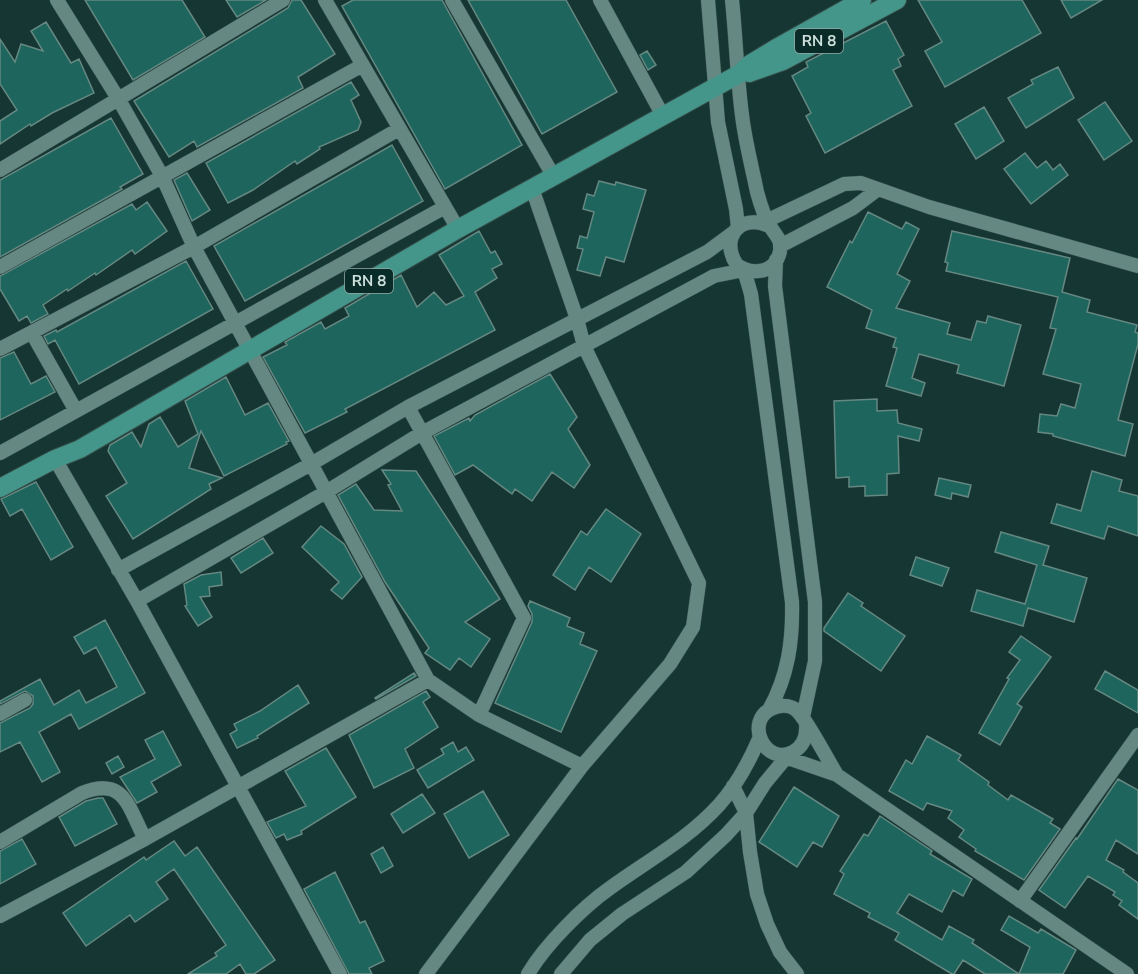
<svg xmlns="http://www.w3.org/2000/svg" width="1138" height="974" viewBox="0 0 1138 974" font-family="'Nunito Sans',sans-serif">
<style>
.building{fill:#1d655d;stroke:#668882;stroke-width:1.5}
.lines{fill:none;stroke-linecap:round;stroke-linejoin:round}
.street-casing{stroke:#36504c;stroke-width:15}
.primary-casing{stroke:#36504c;stroke-width:20}
.street{stroke:#668882;stroke-width:14}
.primary{stroke:#44958a;stroke-width:18}
.labels{text-anchor:middle;stroke-width:5;stroke-linejoin:round;paint-order:stroke}
.shield{fill:#0a2c28;stroke:#94aba7;stroke-width:1.5}
.shield-label{font-size:15px;font-weight:bold;fill:#cfe1dd}
</style>
<rect width="100%" height="100%" fill="#153632"/>
<path class="building" d="M85 0H182L205 37 133 80Z
M226 0H266L237 17Z
M292 0H301L335 54 298 77 303 88 197 147 194 141 169 157 134 101 288 8Z
M353 0H442L522 145 445 189 342 6Z
M468 0H566L617 92 542 134Z
M918 0H1022L1041 33 945 87 925 51 942 42Z
M1061 0H1102L1071 18Z
M886 21 904 55 898 59 901 66 893 70 912 106 825 153 806 116 811 113 792 76 808 67 806 62Z
M46 22 71 63 79 59 94 93 52 113 31 126 30 124 0 144V121L17 110 0 84V39L15 62 21 44 43 51 31 31Z
M647 51 656 65 648 70 640 55Z
M1058 67 1074 98 1026 128 1008 98 1033 84 1031 80Z
M351 82 359 95 351 100 361 122 358 130 319 147 320 149 297 164 295 161 253 190 228 203 206 163Z
M1105 102 1132 141 1104 160 1078 120Z
M984 107 1004 141 976 159 955 124Z
M111 118 143 174 120 187 122 189 0 257V180Z
M392 145 423 201 245 301 214 246Z
M1025 153 1037 168 1046 161 1053 170 1060 164 1068 175 1031 204 1004 169Z
M187 173 210 210 192 221 174 180Z
M599 181 615 185 616 182 646 190 624 262 606 257 600 276 577 270 583 249 577 248 580 236 587 238 594 212 583 209 587 194 594 196Z
M147 202 167 231 135 254 132 250 96 275 95 273 68 291 67 289 43 305 48 314 31 323 27 316 19 321 0 289V276L132 204 136 210Z
M868 212 902 229 906 222 919 229 897 274 910 281 896 308 950 323 947 334 971 340 977 321 986 323 988 316 1021 325 1004 386 957 373 959 365 919 354 912 378 925 383 921 396 886 386 897 348 893 347 896 338 866 328 872 310 827 287 850 241 852 243Z
M479 231 491 253 495 251 502 264 492 269 497 278 475 292 495 330 345 409 347 412 305 433 263 357 287 345 285 342 321 322 325 329 349 316 345 308 401 275 417 307 434 292 446 305 464 296 439 255Z
M952 231 1070 258 1062 292 1090 300 1087 312 1137 325 1135 332 1138 333V344L1118 420 1133 424 1125 456 1053 436V434L1038 432 1040 414 1057 416 1061 404 1075 408 1081 384 1043 374 1056 329 1050 328 1058 297 946 271 948 263 945 262Z
M186 261 213 309 79 384 55 340 48 344 44 336 56 330 57 332Z
M14 352 31 384 46 376 55 392 0 420V358Z
M550 374 577 417 568 429 590 465 574 488 552 472 532 501 515 489 512 494 473 465 455 475 434 436 469 418 470 421 475 415Z
M226 377 245 415 268 403 289 441 286 442 287 444 224 476 201 431 189 468 222 478 209 484 211 489 133 539 106 496 127 483 108 451 110 445 132 432 141 447 149 424 160 417 178 447 198 434 185 401Z
M877 399V411L897 410 898 423 922 429 919 441 898 436 899 473 887 474V495L865 496V486L849 487V477L836 478 834 401Z
M382 470 416 471 500 599 465 622 490 639 471 667 459 658 450 670 425 653 429 648 385 582 338 495 356 484 374 510 402 511 388 485 391 484Z
M1092 471 1122 480 1119 491 1138 496V536L1108 526 1104 539 1051 523 1057 504 1081 511Z
M939 478 971 485 968 497 952 493 951 499 935 495Z
M36 482 73 547 51 560 22 509 10 516 1 499Z
M606 509 641 534 611 582 589 567 575 590 553 575 581 531 587 535Z
M321 526 344 544 362 577 342 599 331 590 339 582 302 547Z
M1001 532 1049 546 1043 565 1087 578 1074 622 1028 608 1023 626 971 611 977 590 1025 604 1037 565 995 552Z
M263 538 273 553 241 573 231 558Z
M916 557 949 568 942 586 910 575Z
M221 572 222 585 209 587 210 596 200 597 212 617 198 626 185 606 187 605 184 584 201 575Z
M848 593 863 603 861 606 905 636 881 671 824 631V628Z
M530 601 570 618 567 626 584 633 580 644 597 651 561 732 495 703 532 622V614L528 606Z
M105 620 145 693 79 729 71 714 39 732 60 772 42 782 20 742 0 752V723L30 708 33 704V696L25 691 0 704V701L40 679 54 705 79 690 86 703 117 687 96 647 84 654 74 637Z
M1021 636 1051 657 1017 704 1022 707 1000 745 979 733 1009 679 1007 678 1020 660 1009 652Z
M1105 671 1138 690V713L1095 689Z
M414 673 416 676 376 699 375 698Z
M298 685 309 703 257 736 258 738 237 748 230 734 237 730 234 724 260 711Z
M426 691 430 697 423 702 438 727 405 749 414 768 374 788 349 735Z
M163 731 181 765 151 782 157 792 137 803 120 777 155 759 145 740Z
M927 736 961 755 958 760 989 782 988 785 1008 800 1011 795 1053 819 1050 823 1060 829 1024 880 975 851 976 849 959 837 964 830 948 818 952 811 927 803 923 810 889 791 906 760 912 764Z
M453 742 458 752 466 747 474 760 428 788 417 770 444 754 441 749Z
M326 748 356 797 301 831 302 834 287 840 284 834 276 838 267 822 306 806 285 771Z
M118 756 124 767 112 774 106 763Z
M1118 779 1138 790V854L1116 840 1106 860 1124 870 1123 872 1138 883V919L1119 905 1122 901 1113 895 1115 892 1088 876 1065 908 1039 890 1076 838 1077 839Z
M794 787 839 816 822 847 813 842 797 867 759 842Z
M483 791 509 835 469 858 444 814Z
M422 794 435 813 403 833 391 814Z
M98 798H103L117 824 75 846 59 817 86 801Z
M880 816 932 851 930 854 972 879 963 896 953 890 942 912 909 894 897 913 942 940 949 926 974 940 972 943 1019 974 1030 947 1001 930 1009 916 1038 933 1041 929 1076 950 1063 974H985L963 960 954 974H952L895 940 899 933 868 917 870 913 834 894 844 874 840 871 864 834 868 836Z
M22 839 36 864 0 884V851Z
M174 841 185 856 197 847 275 960 254 974H246L240 964 226 974H188L217 956 215 953 226 945 174 869 156 882 168 899 135 922 130 915 86 946 63 913 144 857 146 860Z
M383 847 393 866 381 873 371 854Z
M335 872 360 923 365 921 384 961 369 968 372 974H349L304 889Z"/>
<g class="lines">
<defs>
<path id="street" d="M57 0 119 100 162 176 194 247 428 680 479 715 582 766
M325 0 458 229
M452 0 554 177
M600 0 663 116
M708 0 718 122 736 209 738 228
M732 0C736 38 737 77 742 115 745 141 752 167 757 192 760 203 764 217 770 226 775 235 782 239 780 251 776 273 753 276 737 265 719 239 740 212 769 226
M0 170 283 0
M762 223 844 184 861 183 929 207 1138 266
M780 246 853 208 877 190
M776 260 775 286 815 602V661L803 717
M0 267 361 66
M32 333 76 411
M0 349 194 247 399 129
M408 407 524 618 479 715
M0 453 445 207
M55 459 137 601 340 974
M118 570 311 464 408 407 707 252 734 232
M137 601 326 492 422 433 714 276 744 270 751 294 792 602C793 641 788 676 769 710
M0 714 25 700
M779 755 837 775C829 762 805 716 795 709 789 705 780 705 773 708 743 720 765 767 793 752 804 746 807 736 806 724
M837 775 1127 974
M733 786 746 813 750 852 757 894 767 924 780 952 797 974
M0 842 82 793C125 776 128 807 145 839
M1020 901 1138 735
M0 916 145 839 428 680
M426 974 582 766 670 664 693 627 699 583 584 346 577 319 532 188
M528 974C545 945 583 907 610 888 647 861 687 840 719 805 736 786 749 762 759 739
M561 974 590 940 622 914 686 872 726 835 746 813 765 783 789 754"/>
<path id="primary" d="M749 73 783 61 897 0
M0 488 55 459 80 449 458 229 739 74 750 64 778 47 862 0"/>
</defs>
<use href="#street" class="street-casing"/>
<use href="#primary" class="primary-casing"/>
<use href="#street" class="street"/>
<use href="#primary" class="primary"/>
</g>
<g class="labels">
<g class="shield">
<rect x="795" y="29" width="48" height="24" rx="4.5"/>
<rect x="345" y="269" width="48" height="24" rx="4.5"/>
</g>
<g class="shield-label">
<text x="819" y="46">RN 8</text>
<text x="369" y="286">RN 8</text>
</g>
</g>
</svg>
